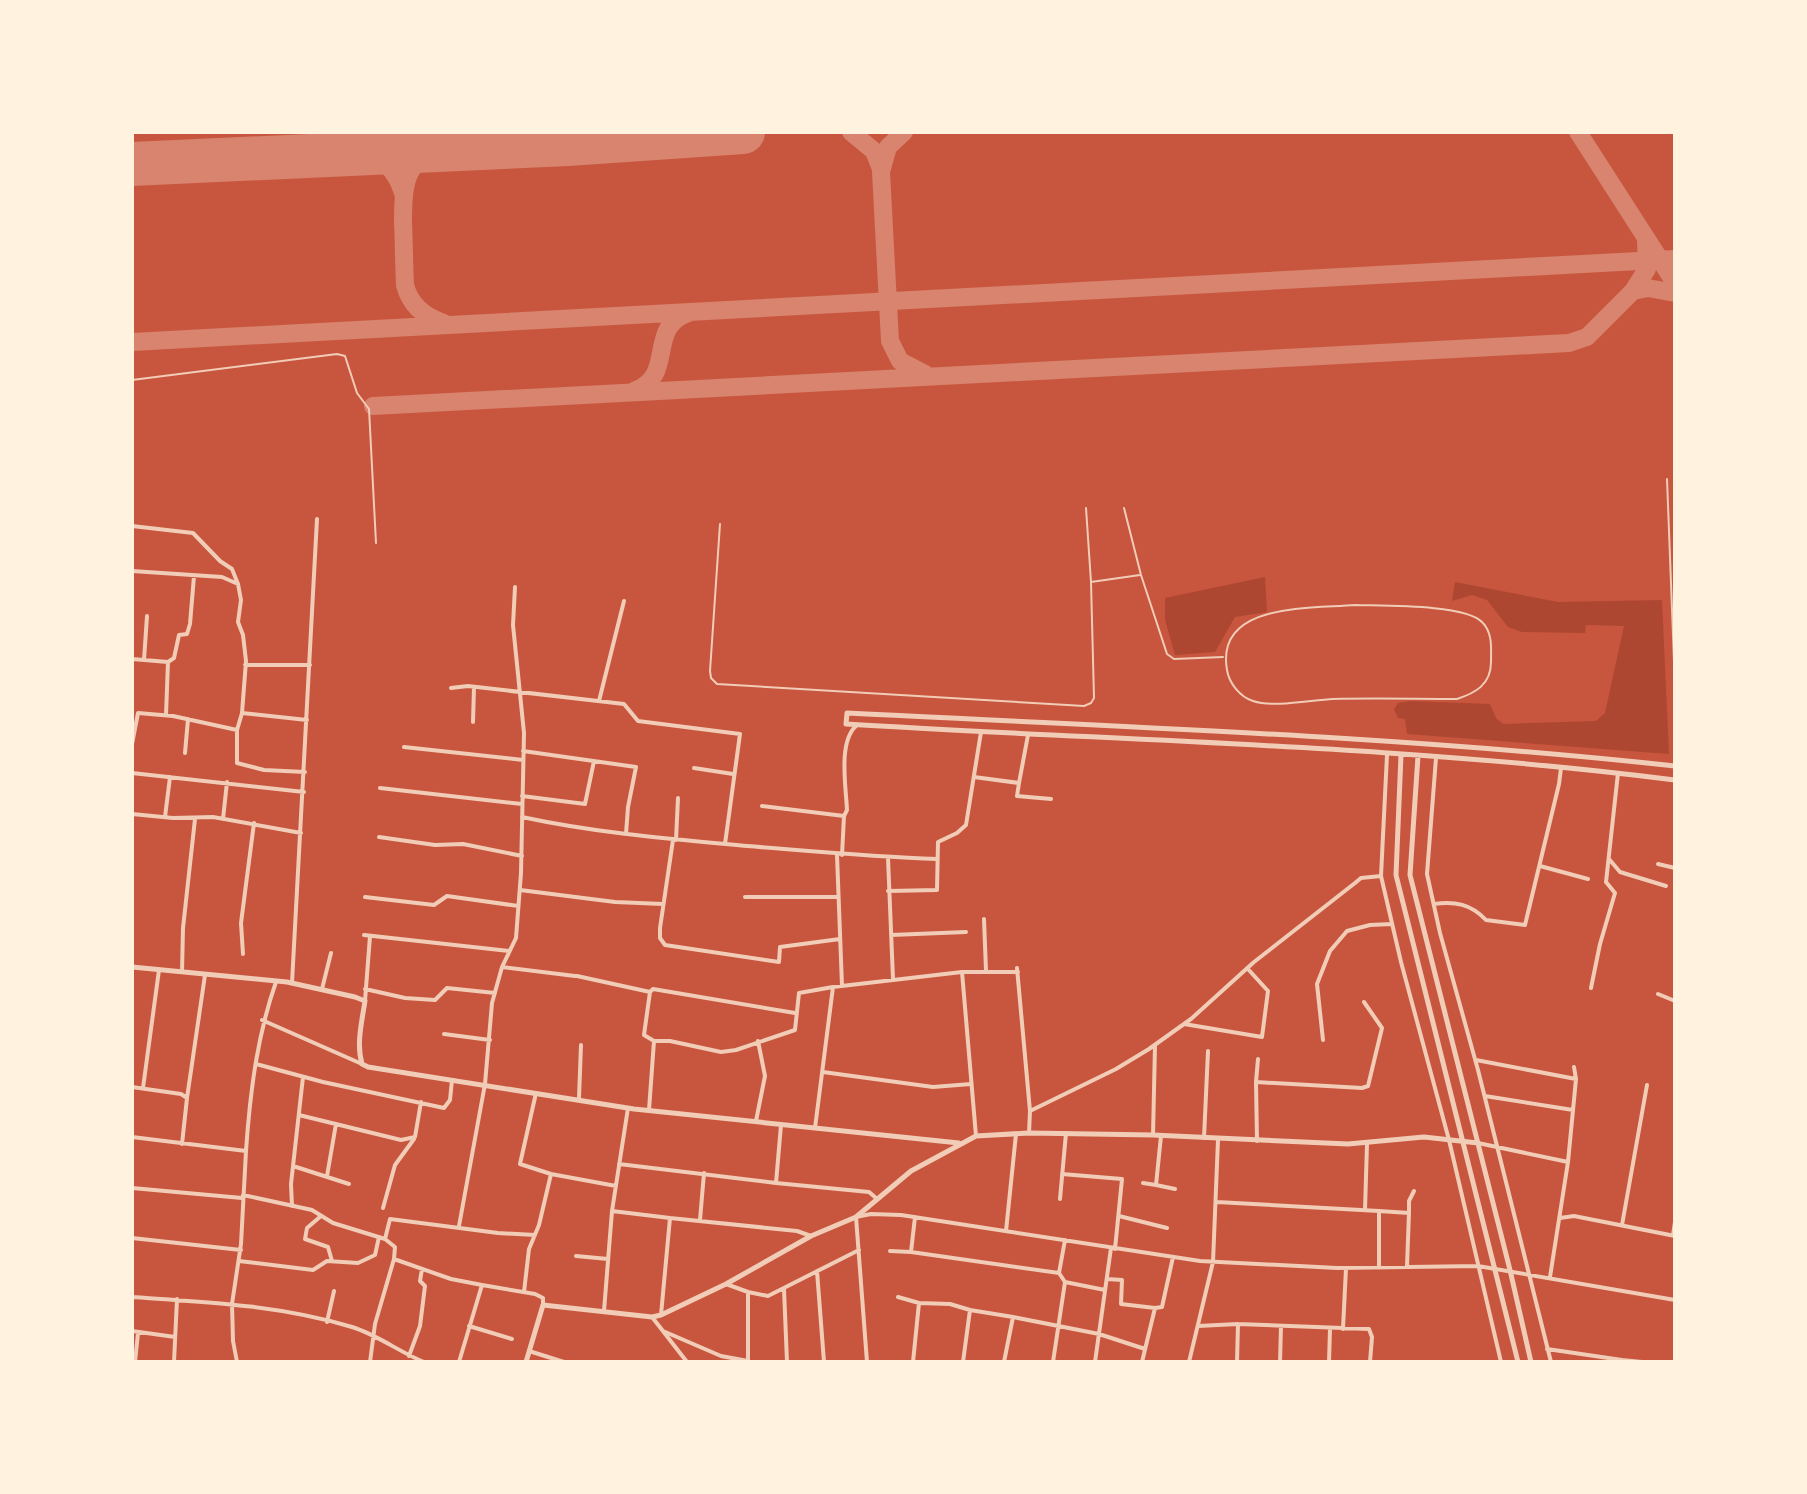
<svg xmlns="http://www.w3.org/2000/svg" width="1807" height="1494" viewBox="0 0 1807 1494" font-family="Roboto,sans-serif">
<style>
.green{fill:#ae4732}
.lines{fill:none;stroke-linecap:round;stroke-linejoin:round}
.taxiway{stroke:#d8846e;stroke-width:18}
.runway{stroke:#d8846e;stroke-width:44}
.service{stroke:#f1ccb7;stroke-width:2}
.minor{stroke:#f1ccb7;stroke-width:4}
.tertiary{stroke:#f1ccb7;stroke-width:5}
</style>
<rect width="100%" height="100%" fill="#c8553d"/>
<path class="green" d="M1265 577 1267 612 1235 617 1215 652 1175 655 1165 620V598Z
M1455 582 1558 602 1662 600 1669 754 1407 734 1405 719 1398 718 1394 709 1398 703 1410 701 1490 704 1496 718 1503 724 1596 721 1605 713 1624 626 1586 625 1585 633 1522 632 1508 627 1487 600 1472 595 1452 601Z"/>
<g class="lines">
<path class="taxiway" d="M851 132 874 151 881 169
M904 132 888 147 881 172 890 341 900 361 925 374
M1578 132 1675 283
M330 155C366 154 390 152 403 193
M1633 291 1648 288 1675 293
M444 323C425 317 410 305 405 285 404 264 404 243 403 222 403 176 407 154 458 147
M132 342 1675 259
M634 391C678 375 644 326 691 312
M373 406 1569 343 1587 337 1633 291 1647 269 1646 239"/>
<path class="runway" d="M132 164 568 144 743 132"/>
<path class="service" d="M132 380 337 354 345 356 357 393 369 409 376 543
M1667 479 1675 687
M1124 508 1141 575 1167 654 1174 659 1223 657
M720 524 710 671 711 678 717 684 1084 706 1091 703 1094 698 1091 582 1086 508
M1091 582 1140 575
M1355 605C1381 606 1465 604 1482 622 1493 633 1491 648 1491 662 1491 685 1475 693 1457 699 1416 699 1374 698 1333 699 1311 700 1274 708 1253 701 1240 697 1229 683 1227 670 1215 602 1311 609 1355 605Z"/>
<path class="minor" d="M132 526 193 533 220 561 232 569 238 584
M132 571 222 577 238 584 241 600 238 622 243 635 246 661 242 713 307 720
M132 659 168 662 174 658 179 635 187 634 190 624 194 576
M144 660 147 616
M245 665H310
M451 688 468 686 624 704 638 721 740 734 725 844
M599 701 624 601
M166 715 168 662
M473 722 474 687
M237 730 242 713
M132 744 138 713 173 716 237 730V763L264 770 305 772
M404 747 523 760
M523 751 636 767 628 807 626 834
M185 753 188 719
M1387 755 1381 876 1401 962 1449 1140 1501 1362
M1436 758 1427 874 1440 933 1478 1070 1551 1362
M694 768 733 774
M132 773 304 792
M974 777 1019 783 1028 735
M1019 783 1017 796 1051 799
M380 788 522 804
M522 796 585 804 594 761
M762 806 844 816
M132 814 173 818 213 817 301 833
M165 817 170 777
M522 817C596 833 671 839 747 846 810 851 873 857 937 859
M223 819 227 782
M379 837 435 845 463 844 522 856
M673 840 660 928V938L665 945 779 962 780 947 840 939
M676 840 678 798
M837 855 842 986
M842 855 844 816 847 810C846 787 838 742 856 726
M888 858 893 979
M1609 859 1620 872 1666 886
M1658 864 1675 868
M1540 866 1588 879
M520 890 615 902 663 904
M888 891 937 890 938 842 957 833 966 825 981 732
M365 897 434 905 447 896 518 906
M745 897H838
M1434 904C1455 901 1471 904 1486 920L1525 925 1559 784 1561 768
M984 919 986 971
M364 935 509 951
M891 935 966 932
M243 954 241 923 254 823
M502 967 575 976
M1017 968 1030 1111 1029 1133
M182 972 183 928 195 819
M577 976 650 992
M292 983 317 519
M1591 988 1600 944 1615 893 1606 882 1618 773
M322 989 331 953
M365 989 405 998 435 1000 447 988 495 993
M1658 994 1675 1001
M365 1001 370 936
M795 1013 653 989 650 992 644 1035 654 1041H670L721 1052 736 1050 795 1030 799 993 833 987
M262 1020 362 1064
M1184 1024 1262 1037 1268 991 1247 968
M444 1034 490 1040
M1323 1040 1317 984 1330 951 1347 931 1370 925 1392 924
M1476 1060 1576 1079
M256 1064 323 1082 444 1108 450 1100 452 1080
M823 1072 933 1087 971 1084
M1256 1082 1258 1059
M132 1087 181 1094 187 1098 182 1144
M143 1088 159 970
M1485 1096 1573 1110
M187 1098 205 975
M579 1098 581 1045
M649 1110 654 1041
M1030 1111 1116 1069 1149 1049 1191 1019 1254 962 1355 883 1361 878 1381 876
M299 1115 401 1140 415 1137 421 1102
M756 1121 765 1076 758 1041
M781 1125 776 1183 869 1192 876 1198
M815 1128 833 987 962 972
M1153 1135 1155 1045
M976 1136 962 972H1018
M132 1137 246 1151C250 1093 257 1036 276 982
M1204 1138 1208 1051
M1257 1141 1256 1082 1362 1088 1368 1086 1382 1028 1364 1002
M1478 1143 1568 1162
M619 1164 776 1183
M293 1166 349 1184
M551 1174 616 1186
M1062 1174 1122 1179 1115 1249
M327 1176 336 1124
M1143 1183 1156 1185 1161 1136
M1156 1185 1175 1189
M132 1188 242 1198
M243 1195 312 1210 333 1223 385 1239 390 1219 498 1233 535 1235
M1060 1199 1066 1133
M1217 1202 1379 1211V1267
M292 1206 291 1184 303 1077
M383 1208 395 1165 414 1139
M1365 1210 1367 1144
M612 1211 628 1108
M1379 1211 1409 1213 1407 1266
M1409 1213V1201L1414 1191
M321 1216 307 1228 305 1239 328 1247 332 1261
M1119 1216 1167 1228
M915 1217 911 1252 1059 1273
M1560 1218 1574 1216 1675 1236
M700 1220 704 1173
M1622 1225 1647 1085
M459 1226 485 1084 492 1003 502 967 516 938 521 873 524 733 513 625 515 587
M1006 1231 1016 1134
M1673 1235 1675 1222
M132 1238 241 1250
M385 1239 395 1247 394 1259
M1065 1240 1059 1273 1065 1282 1105 1290
M890 1251 911 1252
M576 1256 608 1259
M239 1261 313 1270 327 1261 358 1263 375 1255 379 1237
M817 1271 824 1362
M1550 1277 1568 1162 1576 1079 1574 1067
M1107 1279 1122 1280 1121 1304 1155 1308
M726 1284 748 1292 768 1296 859 1250
M784 1289 787 1362
M524 1292 529 1249 539 1225 551 1174 520 1164 536 1093
M132 1297C206 1302 280 1305 352 1327 378 1335 399 1352 424 1362
M898 1297 919 1303
M604 1311 612 1211 670 1218
M661 1315 670 1218 797 1231 811 1236
M652 1317 687 1362
M327 1322 334 1291
M469 1326 512 1339
M1198 1326 1238 1324
M1343 1329 1346 1268
M132 1331 175 1337
M663 1331 721 1356 748 1361V1292
M1547 1349 1622 1360
M529 1351 564 1362
M409 1356 420 1326 425 1286 420 1281 422 1269
M1622 1360 1642 1362
M135 1362 138 1333
M174 1362 177 1299
M237 1362 233 1341 232 1304 241 1244 246 1151
M370 1362 375 1324 394 1259 451 1279 482 1285
M459 1362 482 1285 535 1294 543 1298V1305
M867 1362 856 1217 871 1214 901 1215 1200 1261 1337 1268 1478 1266 1675 1300
M913 1362 919 1303 950 1304 970 1310
M963 1362 970 1310 1013 1317
M1004 1362 1013 1317 1099 1334 1145 1349
M1053 1362 1065 1282
M1095 1362 1111 1248
M1142 1362 1155 1308 1162 1307 1173 1257
M1189 1362 1213 1262 1218 1140
M1237 1362 1238 1324 1369 1329 1372 1337 1370 1362
M1280 1362 1281 1326
M1329 1362 1330 1329"/>
<path class="tertiary" d="M1401 755 1396 875 1518 1362
M1418 756 1410 875 1510 1270 1531 1362
M1675 766C1400 736 1123 727 847 713L846 724C1122 741 1401 745 1675 780
M132 967 287 982 355 997 365 1001C362 1021 356 1044 362 1064L368 1067 634 1109 959 1143
M526 1362 543 1305 652 1317 661 1315 726 1284 811 1236 856 1217 911 1171 976 1136 1029 1133 1153 1135 1348 1144 1424 1137 1478 1143"/>
</g>
<rect width="1807" height="1494" fill="none" stroke="#fff3e0" stroke-width="268"/>
</svg>
